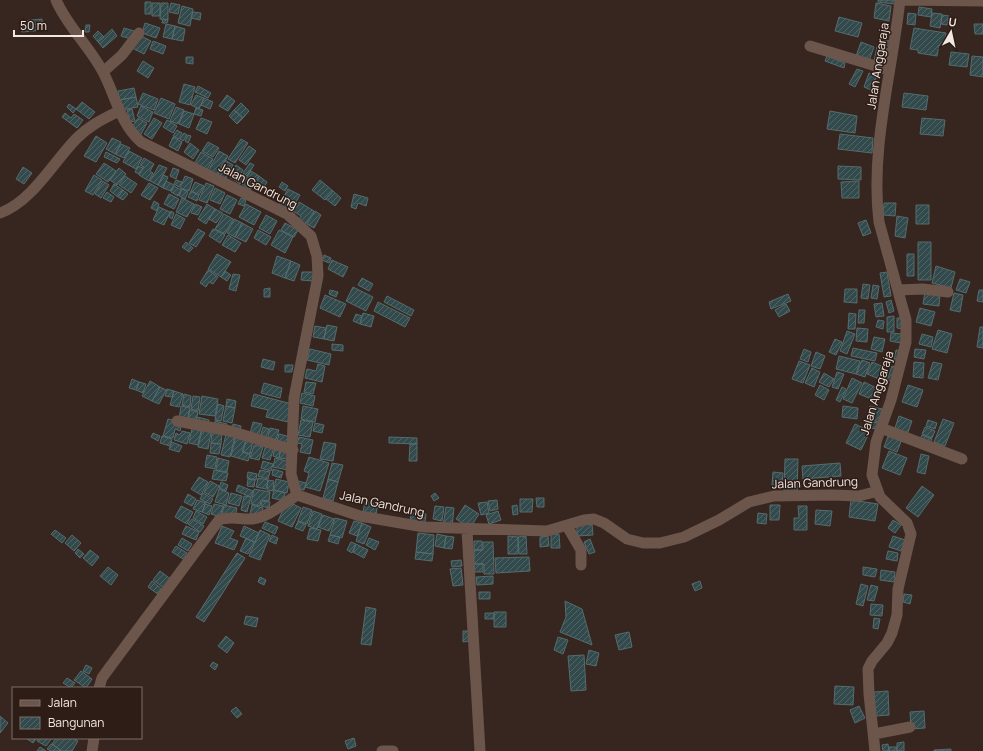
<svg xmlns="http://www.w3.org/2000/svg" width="983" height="751" viewBox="0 0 983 751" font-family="Manrope,sans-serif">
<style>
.building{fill:url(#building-hatch);stroke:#546c6e}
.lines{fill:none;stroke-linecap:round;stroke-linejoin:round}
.minor{stroke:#6c554b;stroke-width:11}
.labels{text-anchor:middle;stroke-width:3;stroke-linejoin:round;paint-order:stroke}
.street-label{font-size:12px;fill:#f3e7e2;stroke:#2d1d16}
</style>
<defs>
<pattern id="building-hatch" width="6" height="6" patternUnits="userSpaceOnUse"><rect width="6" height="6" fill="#334a4c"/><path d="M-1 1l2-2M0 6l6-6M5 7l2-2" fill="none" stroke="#516466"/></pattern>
</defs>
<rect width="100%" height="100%" fill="#37261f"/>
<path class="building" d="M878 0H895L894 4 878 2Z
M145 2H151V14H145Z
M152 3H160V16H152Z
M161 3H168V20L160 19Z
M171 3 180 5 178 14 169 12Z
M876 3 891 6 889 21 874 18Z
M182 6 193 9 190 26 178 23Z
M919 7 932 9 931 17 918 15Z
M193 12 201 13 200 20 191 18Z
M908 13 916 14 915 25 907 24Z
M932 13 942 14 940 28 930 26Z
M942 15 949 16 947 25 941 24Z
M839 17 862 23 858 37 835 31Z
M42 19 43 30 22 32 21 21Z
M163 19 168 20 167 23H162Z
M145 23 160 28 156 38 142 33Z
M166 24 175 26 172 39 163 37Z
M974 24H983V34H975Z
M86 25H90L89 32H85Z
M175 26 185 29 183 41 172 39Z
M124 28 134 31 131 39 121 36Z
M914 28 946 33 944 46 939 45 937 56 918 53V50L910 49Z
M112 29 117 36 103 48 98 42Z
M98 31 104 37 98 42 93 36Z
M139 35 151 41 144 54 132 48Z
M880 40 891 41 890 46 879 45Z
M153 41 166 46 163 54 150 49Z
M861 42 874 47 869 61 856 56Z
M877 47 889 49 886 63 874 61Z
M951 52 969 54 967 67 949 65Z
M827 56 845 63 844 68 825 61Z
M972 56 983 57V77L970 75Z
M186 57H193V64L186 63Z
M143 61 154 68 148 78 137 71Z
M857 69 863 71 855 87 849 84Z
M869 73 877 76 871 90 864 87Z
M184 84 195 87 190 105 179 102Z
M198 86 211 93 208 98 195 92Z
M134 88 136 97 119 100 118 91Z
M143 93 158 99 154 110 138 104Z
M904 93 928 96 926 110 902 107Z
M196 95 204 98 199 109 191 105Z
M227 95 235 101 228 111 219 106Z
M136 97 138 107 121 110 119 100Z
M161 98 175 104 169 119 154 113Z
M204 98 213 102 210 109 201 105Z
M82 102 95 112 89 119 76 109Z
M241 103 249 111 243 118 234 110Z
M69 104 76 109 73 113 67 107Z
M141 106 153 112 149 122 137 116Z
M176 107 184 110 178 124 170 121Z
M196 108 203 110 201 116 194 114Z
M132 109 135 121 130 122 127 110Z
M234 110 243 118 237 124 229 116Z
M184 111 194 114 189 128 179 124Z
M830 111 857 116 855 133 827 129Z
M65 113 71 118 74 114 83 120 77 128 62 117Z
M138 118 147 123 140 136 130 130Z
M154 118 162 123 152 139 144 134Z
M201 118 212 122 207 134 196 129Z
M922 118 945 120 943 136 920 134Z
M167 120 177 126 173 133 163 127Z
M177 130 182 133 179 139 173 136Z
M184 133 187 135 183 141 180 139Z
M840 134 873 138 872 153 838 149Z
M188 135 191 136 188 143 185 141Z
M96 136 107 143 96 162 84 156Z
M173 137 182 142 178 151 169 146Z
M112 138 121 142 115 154 106 149Z
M241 139 248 143 235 163 228 159Z
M208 142 219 148 213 157 202 151Z
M190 143 199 150 193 159 184 152Z
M121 144 130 148 124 158 115 154Z
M249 146 256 151 246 165 239 160Z
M129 151 142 158 136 169 123 162Z
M219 151 228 156 217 175 208 171Z
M106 152 120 159 117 163 104 157Z
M201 152 213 159 205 173 193 166Z
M144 158 154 164 150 171 153 173 149 181 139 175 144 167 140 165Z
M225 160 233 165 225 180 217 175Z
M104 163 116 171 108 182 96 174Z
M250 163 254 165 247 176 243 173Z
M159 165 167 168 158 185 150 181Z
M236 165 243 170 236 181 229 177Z
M138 166 143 168 139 174 135 172Z
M838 166 861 167V180L838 179Z
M23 167 32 173 24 184 16 179Z
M119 168 126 174 117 185 110 180Z
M173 168 179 170 176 179 170 176Z
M251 171 259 176 250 190 242 184Z
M241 174 245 176 240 184 236 181Z
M94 175 102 180 93 195 85 191Z
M163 175 168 177 163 188 158 185Z
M125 176 137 184 131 193 119 185Z
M185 176 193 179 189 191 180 188Z
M259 176 267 182 262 190 254 184Z
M176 180 182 182 179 187 174 184Z
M320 180 333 191 325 200 312 190Z
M103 181 109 185 101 198 95 194Z
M166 181 174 185 171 191 163 188Z
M859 181V198H842L841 182Z
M195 182 204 186 199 195 191 191Z
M282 182 288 186 285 191 279 187Z
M149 183 158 188 150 200 141 195Z
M206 183 214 186 207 203 199 200Z
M114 184 123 190 118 197 110 191Z
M174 186 181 190 178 196 171 192Z
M215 188 225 193 220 204 210 200Z
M182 189 188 192 185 199 179 196Z
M288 189 300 195 291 211 279 205Z
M123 190 128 194 123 200 118 197Z
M191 191 199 195 197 201 188 197Z
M333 191 341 198 335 206 326 199Z
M107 192 114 197 111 202 103 198Z
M169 194 179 199 174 209 164 204Z
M354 194 368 198 366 206 358 203 356 209 351 207Z
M227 195 237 200 230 214 220 209Z
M182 198 194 204 187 217 176 212Z
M241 198 246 200 244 206 238 204Z
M154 201 159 204 157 211 151 208Z
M299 202 314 211 305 225 298 221 301 216 293 211Z
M884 203H896L895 216 883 215Z
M195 204 202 207 198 215 191 213Z
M207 204 215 209 206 224 198 219Z
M246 204 261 212 254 225 239 217Z
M916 205H929V224H916Z
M159 207 170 212 164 225 153 220Z
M215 209 223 213 216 223 209 219Z
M171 211 174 213 172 219 169 217Z
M315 211 321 215 314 228 307 224Z
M176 214 185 219 180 229 171 225Z
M224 214 233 219 225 234 215 229Z
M266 215 277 221 270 234 259 228Z
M897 216 908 218 905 238 895 236Z
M234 219 242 223 235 237 227 233Z
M866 220 871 233 863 236 858 223Z
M242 223 253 229 246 242 235 237Z
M285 223 298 230 294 237 281 230Z
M198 229 205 233 196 247 189 243Z
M213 229 225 235 220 243 209 236Z
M258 230 271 237 266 245 254 238Z
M279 230 293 237 285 253 271 245Z
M228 235 241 243 235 252 222 245Z
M186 242 193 248 189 252 182 247Z
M918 242H931V280H918Z
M217 254 231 262 221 277 208 269Z
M907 254H914V276H907Z
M324 255 331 258 329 263 322 260Z
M277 256 291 261 285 278 272 273Z
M332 260 348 267 343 277 328 269Z
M291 261 300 265 294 281 285 278Z
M936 266 955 272 951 288 932 283Z
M208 270 218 277 213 284 209 282 206 287 200 283Z
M225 271 231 275 227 281 221 277Z
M302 272H314L313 281 301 280Z
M887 272 891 296 884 297 880 273Z
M233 274 240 275 236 291 229 289Z
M362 278 373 284 369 291 358 285Z
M960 279 970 282 966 293 956 290Z
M863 284 870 285 868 299 861 298Z
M873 285 879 286 877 299 871 298Z
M353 287 373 297 366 311 346 301Z
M270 288V297H264V289Z
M845 289H857V303L844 302Z
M330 290 338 292 336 297 329 294Z
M979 290H983V302L977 301Z
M925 292 940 294 939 306 923 304Z
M954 293 963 295 960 312 950 310Z
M788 294 791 301 771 309 769 302Z
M325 295 346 304 340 317 320 308Z
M387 296 414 310 411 316 384 302Z
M891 300 894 311 889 313 886 302Z
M378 302 410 318 405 327 374 311Z
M882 303 884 316 876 317 874 304Z
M786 304 790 311 779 317 775 310Z
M920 308 935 312 931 326 916 322Z
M859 310H865L864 323H858Z
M363 313 374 316 371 327 360 324Z
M849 313 856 314 855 329H848Z
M356 314 362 316 360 324 353 321Z
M894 316V332H887V317Z
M897 318H904L903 329 897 328Z
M878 320 884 321 883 329 876 327Z
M327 325 337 327 334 341 324 339Z
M315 326 326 328 324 339 313 337Z
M980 327H983V348L977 347Z
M857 328 868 329 867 342 856 341Z
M938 330 952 334 947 353 932 349Z
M847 331 855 334 847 354 840 351Z
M891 333 902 334 901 343 890 341Z
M922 334 933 337 931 347 919 344Z
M874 337 885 339 882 352 871 349Z
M835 339 842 342 836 355 829 352Z
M332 344 343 345V351L332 350Z
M853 348 877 353 875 361 851 356Z
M310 349 331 354 329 365 307 360Z
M804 349 811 352 808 362 800 359Z
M915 349 926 350 924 359 914 357Z
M896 350 902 351 900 361 894 360Z
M816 352 825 356 820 369 811 366Z
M839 356 860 361 856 374 836 369Z
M263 359 275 362 273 370 261 367Z
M862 360 870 363 865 377 856 374Z
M799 361 810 365 803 383 792 379Z
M872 362 884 367 879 379 867 374Z
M914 362 924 363 923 378 913 377Z
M933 362 942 364 938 380 928 378Z
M318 364 325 366 322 382 305 378 307 369 316 371Z
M285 365H293L292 372H285Z
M892 366 898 368 894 382 887 380Z
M812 368 820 372 814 387 805 383Z
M837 372 844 374 838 389 832 387Z
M824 373 834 379 829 387 819 382Z
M852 378 862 383 852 403 843 399Z
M132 379 139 382 136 390 129 388Z
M150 381 160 387 152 401 142 396Z
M139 382 146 384 143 393 136 390Z
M306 382 316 383 313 394 304 392Z
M864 382 881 390 876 401 859 394Z
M264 383 282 388 280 398 261 393Z
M820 385 829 390 824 400 815 395Z
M908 385 923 390 917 407 902 402Z
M160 387 166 390 159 404 152 401Z
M842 387 846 389 840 402 836 400Z
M167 389 174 391 172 397 165 396Z
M174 391 183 394 179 407 170 405Z
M302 393 315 396 313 406 300 403Z
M184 394 191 396 190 407 182 405Z
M254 394 292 404 288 422 266 417 268 410 251 406Z
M193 396 200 397 198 411 191 409Z
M202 396 218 399 215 416 199 414Z
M227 399 236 401 235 408 226 406Z
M218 404 224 406 221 421 215 420Z
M181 406 190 408 187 422 179 420Z
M226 406 235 408 232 423 223 421Z
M303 406 318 409 315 422 301 419Z
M843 406 858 408 857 419 842 417Z
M870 406 882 409 879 422 867 419Z
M190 410 198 412 195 424 187 422Z
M899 416 912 421 907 435 894 431Z
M197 417 209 420 207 426 195 423Z
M168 419 182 423 180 431 175 429 173 438 163 436Z
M943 419 954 423 945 446 934 442Z
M301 420 313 422 310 437 298 435Z
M928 420 937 423 935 429 926 426Z
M215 421 227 424 226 429 214 426Z
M253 422 262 424 258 437 250 434Z
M870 422 878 423 877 429 869 428Z
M315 423 324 425 322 433 313 431Z
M233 424 241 426 240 431 232 429Z
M855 424 870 431 861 450 846 443Z
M263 427 269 429 265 439 260 438Z
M925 427 935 431 932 438 922 434Z
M192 428 201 431 198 445 189 443Z
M270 428 279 430 275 442 267 440Z
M202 430 211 432 208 449 198 447Z
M182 431 190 433 187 444 174 440 176 433 180 435Z
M212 432 222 433 221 444 211 443Z
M153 433 160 436 158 441 151 437Z
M226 434 235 436 230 457 221 455Z
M279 434 291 437 288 447 276 444Z
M889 434 902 439 897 452 884 447Z
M922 435 932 439 929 445 919 441Z
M162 436 172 439 170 446 160 443Z
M236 436 246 439 242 452 250 454 248 461 231 456Z
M299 437 313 440 310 454 300 452 302 444 297 443Z
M389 437 417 438V444L389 443Z
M246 440 253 441 250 454 243 452Z
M172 442 182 446 179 452 169 449Z
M324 442 336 444 333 461 320 459Z
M211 443 221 444 219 454 210 453Z
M410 444H417V461H409Z
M254 445 263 447 259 460 250 458Z
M266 445 274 447 270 460 262 458Z
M275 447 281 448 279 458 273 456Z
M281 448 290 450 288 459 279 458Z
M889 451 907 458 900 475 882 468Z
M921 454 929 456 925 474 917 472Z
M207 455 217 457 215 469 205 467Z
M309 457 329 463 320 491 305 487 309 473 304 471Z
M218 458 229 461 227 472 216 470Z
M275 458 290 462 288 470 273 467Z
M785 459H798L797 491H784Z
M263 461 273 464 271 471 261 468Z
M332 463 343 465 338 482 328 479Z
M840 463 841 476 803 479 802 466Z
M273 469 283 472 281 478 272 475Z
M214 470 228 473 226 481 212 479Z
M260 470 270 472 268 479 258 476Z
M248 472 257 474 256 480 247 478Z
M773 472 783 473 782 486 772 485Z
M199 477 208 482 201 495 191 489Z
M258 478 268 480 266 489 256 487Z
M248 479 255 480 254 487 247 486Z
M276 479 289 482 287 493 274 490Z
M328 479 338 482 333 501 323 498Z
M268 480 274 481 273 491 267 490Z
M210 481 219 486 213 497 204 492Z
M298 481 306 483 304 490 296 488Z
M221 482 228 485 226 491 219 488Z
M238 485 253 491 251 497 236 491Z
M922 486 934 495 918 517 906 508Z
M219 489 229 493 226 505 215 502Z
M254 489 270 492 269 501 261 500 260 506 251 504Z
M274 490 285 493 284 501 272 498Z
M203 493 213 499 210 504 200 499Z
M231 493 242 496 239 506 228 503Z
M435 493 439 498 434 501 431 496Z
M188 494 196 499 192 506 184 502Z
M244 496 251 497 247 512 241 510Z
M536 498H544V507H537Z
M520 499H533L532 512H520Z
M197 500 206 503 202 512 193 509Z
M497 500 498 509 490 511 488 501Z
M851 500 878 504 875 521 849 517Z
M262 501 270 502 269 508 261 506Z
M287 501 301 508 292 527 278 521Z
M365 502 378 504 376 514 363 512Z
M487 502 489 513 481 515 478 503Z
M205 504 212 506 209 515 202 512Z
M214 504 223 506 220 517 211 514Z
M224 505 237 508 235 517 222 514Z
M252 505 263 508 261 516 250 514Z
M465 505 479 514 470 528 456 519Z
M517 505 518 514 513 515 512 506Z
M770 505H780L779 520H770Z
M181 506 193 512 187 524 175 517Z
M435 506 444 507 442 521 433 519Z
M798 506H807V530H794V518H799Z
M303 507 312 510 307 524 298 521Z
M446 507 454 508 452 527 443 526Z
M816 510 832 511 830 526 815 524Z
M196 511 207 517 203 524 193 518Z
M313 511 322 514 317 529 308 526Z
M498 511 501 520 489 524 486 515Z
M411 513 426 514 425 523 410 522Z
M758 513 767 514 766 524 757 523Z
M323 515 334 519 329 531 318 527Z
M335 518 347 521 342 538 330 535Z
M192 519 204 526 200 532 188 524Z
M893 520 901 525 895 533 888 528Z
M298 521 306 525 303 531 295 528Z
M354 521 362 523 357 536 349 533Z
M265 522 278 527 275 534 262 528Z
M362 523 371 527 364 544 356 541Z
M592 524 593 535 577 536V525Z
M186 526 199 532 196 540 182 534Z
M222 526 234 531 230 538 238 541 234 550 215 543Z
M244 526 259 533 255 542 240 536Z
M310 528 321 530 318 541 307 539Z
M55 530 66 538 62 543 51 534Z
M260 530 270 535 260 560 249 556Z
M418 533 434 535 433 554 416 552Z
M437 534 446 536 444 548 435 546Z
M551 534H559L560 548H551Z
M72 535 81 543 74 551 65 543Z
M272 535 278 538 276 544 269 541Z
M330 535 340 537 338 544 328 541Z
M446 536 454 537 452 549 444 548Z
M508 536 518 537V554H508Z
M526 536 527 554H519L518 537Z
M548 536 549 546 540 547V537Z
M893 536 905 540 901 551 889 547Z
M182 538 192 544 188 551 178 545Z
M246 538 254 542 248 554 240 551Z
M369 538 379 542 375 550 366 545Z
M590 539 595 552 589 554 584 542Z
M474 541H482V550H474Z
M351 542 356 544 352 553 347 550Z
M483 542H493L494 574H484V564H474V550H483Z
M356 544 368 550 364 558 353 552Z
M176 546 187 553 183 559 172 552Z
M78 549 84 554 80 558 75 553Z
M90 550 99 557 92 566 83 558Z
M888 551 898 553 897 561 886 559Z
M416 552 433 554 432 561 415 559Z
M237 553 245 558 204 622 196 617Z
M529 557 530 571 496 573 495 558Z
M461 560 462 566 452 567 451 561Z
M474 564H483V572H475Z
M108 567 118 575 111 585 100 576Z
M863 567 877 569 875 577 863 575Z
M461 568 463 585 453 586 450 569Z
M881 570 895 572 894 582 880 580Z
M160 571 172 580 165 589 153 580Z
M493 576V584L477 585 476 577Z
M260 577 266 580 264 585 258 582Z
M152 581 163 590 159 595 148 587Z
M700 581 702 588 695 591 692 584Z
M861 584 868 586 863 606 856 604Z
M871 585 878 587 874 601 867 600Z
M479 592H490V599H479Z
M904 594 912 595 910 604 903 602Z
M565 601 582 609 592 645 560 632 566 617Z
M871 604 883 605 882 616 870 615Z
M366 607 376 609 371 645 361 644Z
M494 612H506V627H494Z
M485 613H494V619H485Z
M246 616 258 618 256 627 244 624Z
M874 618 880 619 878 629 873 628Z
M463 631H471V641L463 642Z
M629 632 632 647 619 650 615 635Z
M226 636 234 643 227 653 218 646Z
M558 637 568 640 563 654 554 650Z
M589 650 599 653 596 666 586 664Z
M584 655 586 690 571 691 568 656Z
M213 662 218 665 215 670 210 666Z
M86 665 92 668 89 674 83 671Z
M81 671 92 679 86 688 74 680Z
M67 678 75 683 71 688 63 683Z
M835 686 854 687 853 705 834 704Z
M888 691 889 715 875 716 874 692Z
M859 706 865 718 855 723 850 710Z
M236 707 242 714 237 718 231 711Z
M924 711 925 728 911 729 910 712Z
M0 716 8 723 0 733Z
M26 738H37L33 743Z
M39 738H52L46 746 37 741Z
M56 738H73L78 741 72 751H62L52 744Z
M354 738 356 746 348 749 345 741Z
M904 742V751H897V743Z
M51 744H52L61 751H51L47 749Z
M888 744 889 751H883L882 745Z
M40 747 46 751H37Z
M889 747H897V751H889Z
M951 749V751H934V750Z"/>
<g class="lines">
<path class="minor" d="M56 0C67 26 90 47 103 72 116 97 120 123 141 142L287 214 311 236 317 256 318 276 294 398 291 474 297 495 360 516 424 527 547 531 584 520 594 519 604 523 627 539 643 543H660L684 537 719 520 749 502 774 496 832 495 859 496 878 491
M810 46 889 70
M103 72 122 55 139 33
M0 213C32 202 54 161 77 138 90 125 103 119 119 111
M898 290 923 289 948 292
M177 421 230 431 293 450
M881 428 962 459
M567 526 581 550V565
M467 530 480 751
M99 688 102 678 107 671 219 520C229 516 239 519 250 519 266 519 283 504 297 495
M874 734 910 727
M92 751 94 738
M382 751H393
M875 751 869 694 868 669 872 661 887 643 892 633 897 615 898 589 911 534 907 523 880 497 872 475 876 442 891 400 906 342V320L879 222C870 149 892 73 900 0L983 1"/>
</g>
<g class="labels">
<g class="street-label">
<text transform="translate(878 66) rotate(-81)" y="4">Jalan Anggaraja</text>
<text transform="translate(258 186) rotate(27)" y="4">Jalan Gandrung</text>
<text transform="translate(877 393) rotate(-73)" y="4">Jalan Anggaraja</text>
<text transform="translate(815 483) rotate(-2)" y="4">Jalan Gandrung</text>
<text transform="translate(382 504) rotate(12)" y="4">Jalan Gandrung</text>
</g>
</g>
<rect x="12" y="687" width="130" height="52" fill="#2d1d16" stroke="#7c6e68"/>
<rect x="20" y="700" width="20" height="6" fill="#6c554b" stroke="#7c6e68"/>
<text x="48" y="707" font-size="12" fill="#f3e7e2">Jalan</text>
<rect x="20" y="717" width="20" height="12" fill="url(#building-hatch)" stroke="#7c6e68"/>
<text x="48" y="727" font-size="12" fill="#f3e7e2">Bangunan</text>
<g transform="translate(951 32) rotate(9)" stroke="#2d1d16" stroke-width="3" paint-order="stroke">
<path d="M0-3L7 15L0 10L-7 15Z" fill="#f3e7e2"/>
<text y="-6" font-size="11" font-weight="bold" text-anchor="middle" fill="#f3e7e2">U</text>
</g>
<path d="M14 30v6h69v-6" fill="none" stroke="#f3e7e2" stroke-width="2"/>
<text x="20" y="30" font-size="12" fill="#f3e7e2" stroke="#2d1d16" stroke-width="3" paint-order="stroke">50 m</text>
</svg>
